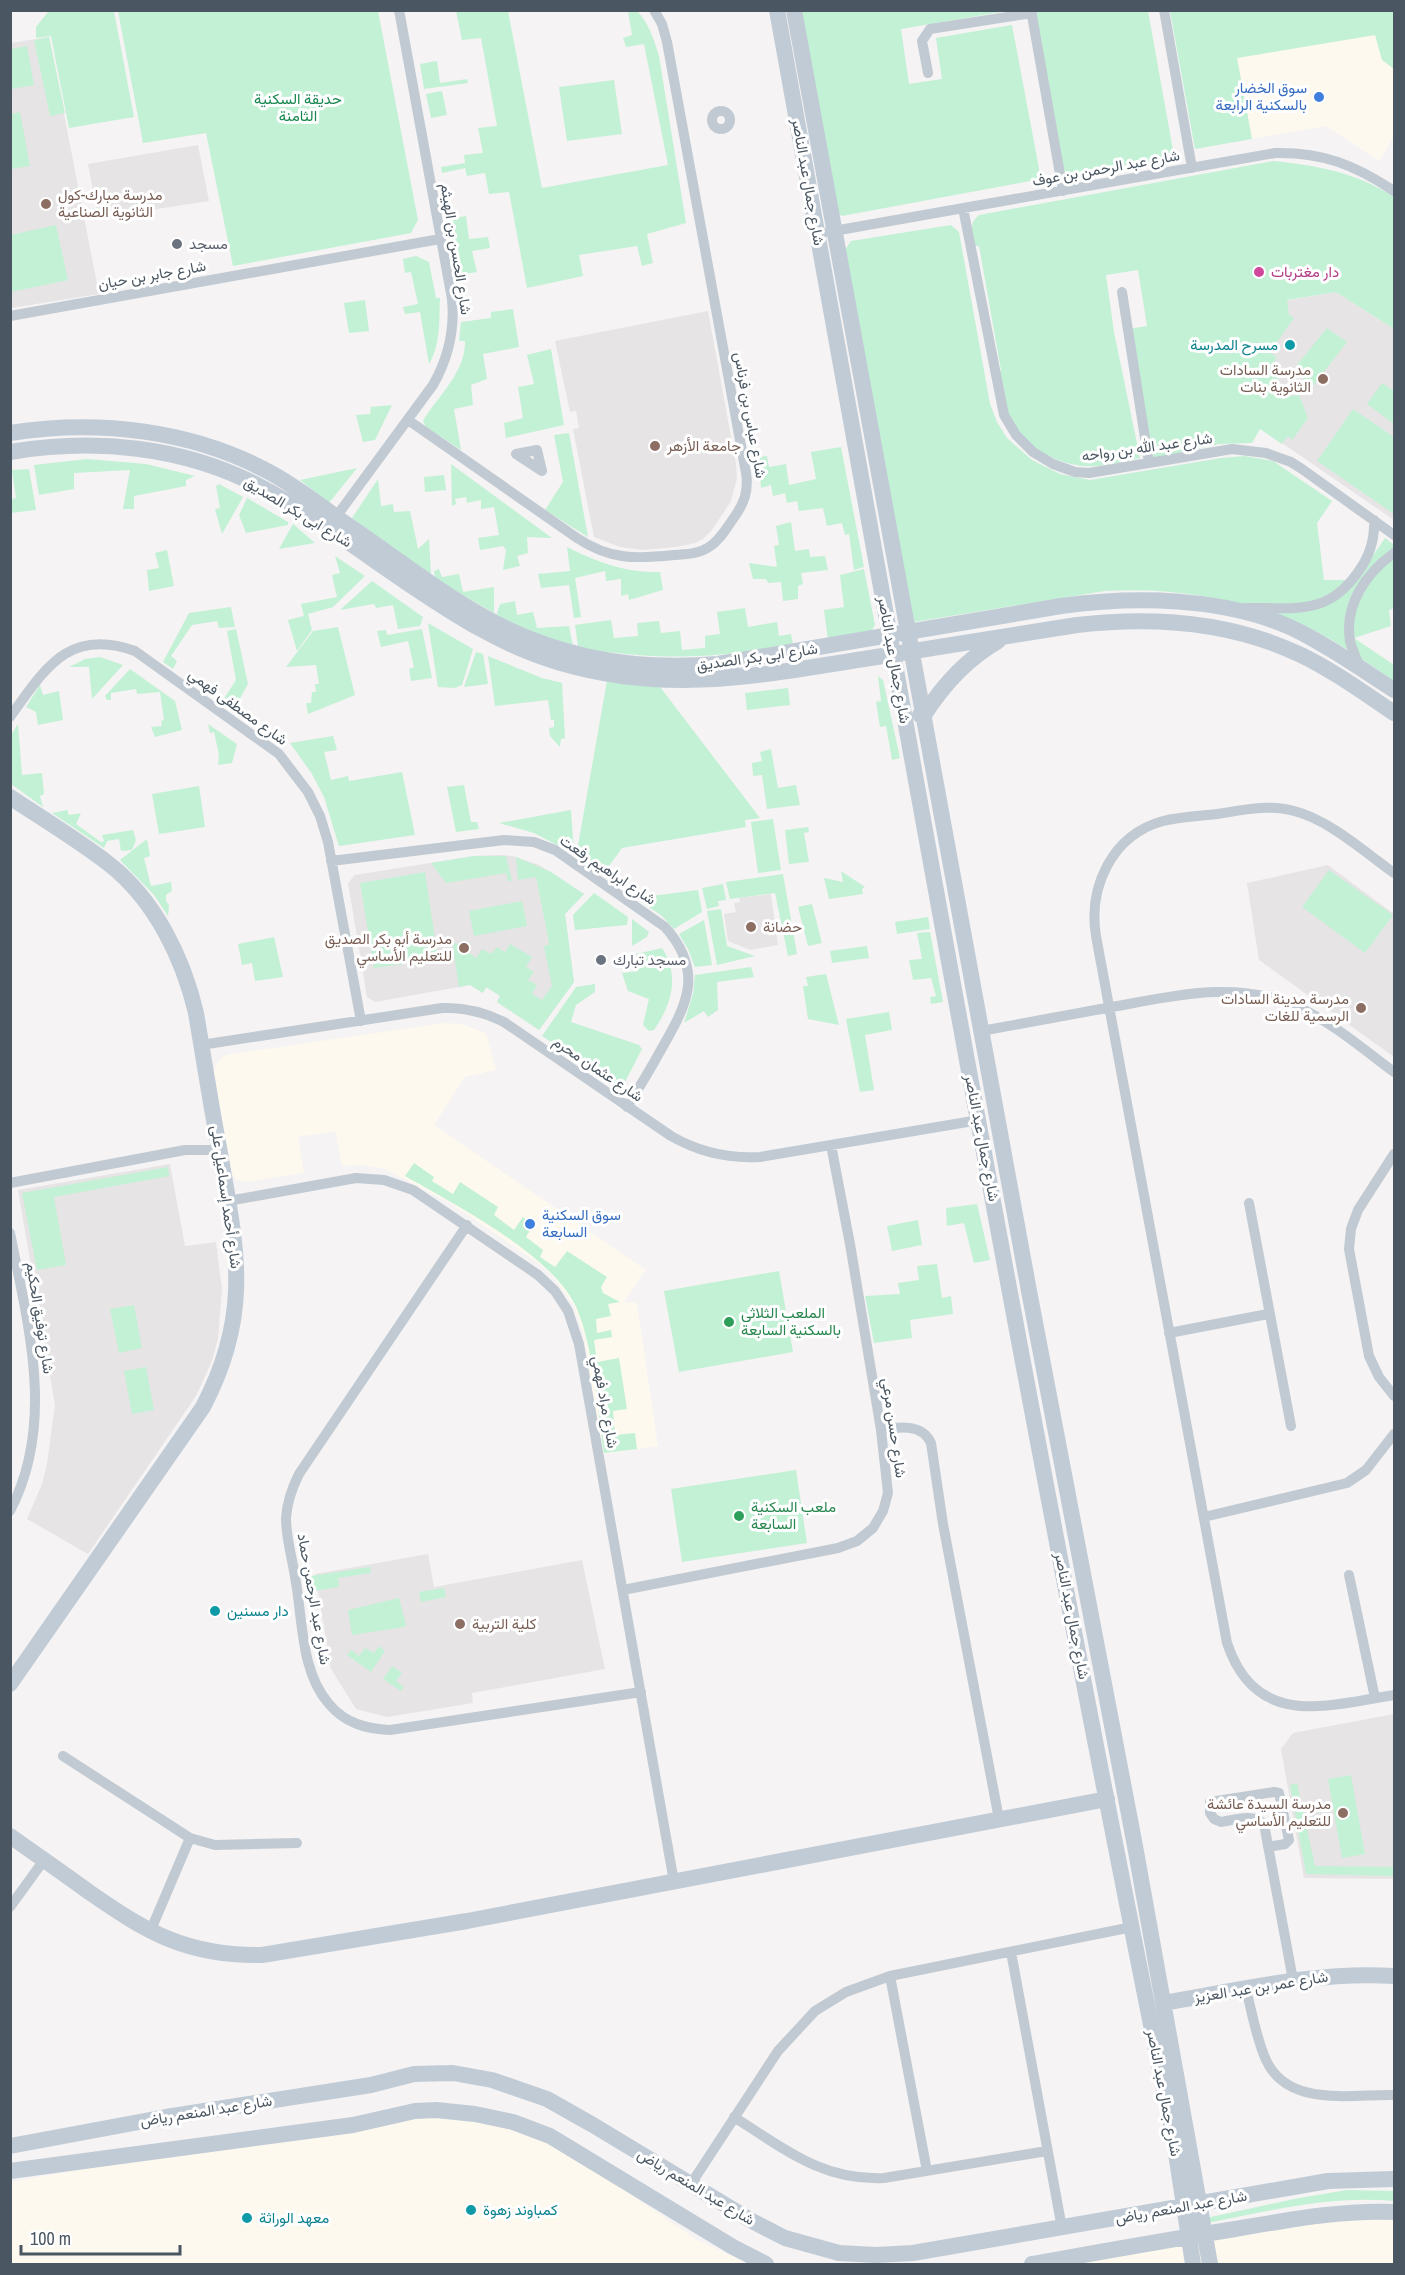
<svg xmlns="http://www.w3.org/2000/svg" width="1405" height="2275" viewBox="0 0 1405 2275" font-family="'Archivo Narrow',Vazirmatn,sans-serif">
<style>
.commercial{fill:#fdf9ef}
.education{fill:#e6e4e5}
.green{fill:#c3f1d5}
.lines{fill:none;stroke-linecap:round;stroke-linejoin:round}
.street{stroke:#c1cad2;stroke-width:10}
.secondary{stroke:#c1cbd6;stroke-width:16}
.shop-dot{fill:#3f7fe0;stroke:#fff;stroke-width:2}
.education-dot{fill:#8d6e63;stroke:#fff;stroke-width:2}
.worship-dot{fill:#6b7280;stroke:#fff;stroke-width:2}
.hotel-dot{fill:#d1479c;stroke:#fff;stroke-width:2}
.culture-dot{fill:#0f9aa8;stroke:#fff;stroke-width:2}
.leisure-dot{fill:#2e9e5b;stroke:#fff;stroke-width:2}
.labels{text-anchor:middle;stroke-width:6;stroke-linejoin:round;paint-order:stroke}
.shop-label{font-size:15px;fill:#366cbe;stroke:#fff;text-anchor:end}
.park-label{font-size:15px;fill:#17864f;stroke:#fff}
.street-label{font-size:15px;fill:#4a5661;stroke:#fff}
.education-label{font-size:15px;fill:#785e54;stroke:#fff;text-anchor:start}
.worship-label{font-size:15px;fill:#5b616d;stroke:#fff;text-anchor:start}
.hotel-label{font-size:15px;fill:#b23c85;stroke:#fff;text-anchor:start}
.culture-label{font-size:15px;fill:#0d838f;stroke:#fff;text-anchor:start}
.leisure-label{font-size:15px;fill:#27864d;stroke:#fff;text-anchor:start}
</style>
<rect width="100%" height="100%" fill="#f5f3f3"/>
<path class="commercial" d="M1376 35 1382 60 1394 69V136L1379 161 1326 126 1252 139 1237 58Z
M444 1023 462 1024 486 1033 496 1070 465 1077 434 1125 646 1270 624 1302 637 1303 658 1446 602 1454 584 1336 574 1306 555 1279 541 1265 452 1204 385 1169 361 1165 342 1166 335 1131 298 1137 304 1173 244 1182 236 1179 230 1170 214 1074 215 1066 225 1055Z
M447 2110 532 2134 607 2178 697 2240 750 2264H11V2182L157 2156Z
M1394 2214V2264H1037L1262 2224Z"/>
<path class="education" d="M49 37 99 294 11 308V43Z
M198 145 209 201 98 218 88 164Z
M1336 292 1394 329V520L1260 428 1238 309Z
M708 311 736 464 737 478 731 501 712 530 703 539 695 543 676 547 643 550 620 547 594 537 573 429 579 428 576 411 570 412 555 341Z
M499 855 513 856 539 865 584 894 565 914 574 982 539 1030 497 1002 500 996 486 987 483 993 470 985 375 1002 367 997 348 883 355 875 474 856Z
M1328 865 1394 914V1057L1259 960 1247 883Z
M771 894 778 945 750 950 728 941 724 914 736 912 734 903 740 902 739 898Z
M170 1164 185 1246 216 1242 222 1289 218 1339 212 1361 196 1396 88 1554 27 1519 42 1484 47 1464 55 1405 18 1190Z
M428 1554 434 1587 582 1560 605 1669 472 1693 473 1703 387 1717 356 1709 331 1669 315 1574Z
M1394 1714V1879L1304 1878 1281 1749 1293 1733Z"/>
<path class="green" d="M462 10 508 11 542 188 668 165 644 44 626 47 623 38 632 35 628 11H637C649 23 654 40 659 56L686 223 647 234 653 263 642 266 637 246 579 255 583 276 527 288 509 192 489 194 485 173 467 176 465 168 442 173 441 167 465 163 464 155 483 153 478 128 497 126 481 38 462 40 456 11Z
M47 11H114L134 117 69 128 51 36 36 38V27L48 12Z
M118 11H378L418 220 411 233 233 266 206 133 143 143Z
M798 11H1007L901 29 909 84 942 79 936 38 1012 25 1041 179 842 216 836 212Z
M1035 11H1148L1173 150 1171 157 1166 161 1077 177 1068 175 1062 168Z
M1170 11H1394V69L1382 60 1375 35 1237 58 1252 139 1195 149Z
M49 37 65 113 50 116 34 40Z
M27 46 34 85 11 89V49Z
M437 61 440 83 467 79 468 83 424 89 420 64Z
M614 80 622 134 567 141 559 87Z
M442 91 447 115 431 118 426 94Z
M20 112 30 166 11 169V114Z
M1274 161C1319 166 1355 172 1394 197V329L1336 292 1287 300 1289 315 1294 318 1270 352 1277 358 1270 366 1277 371 1278 388 1288 387 1290 396 1299 395 1308 418 1292 440 1288 436 1282 444 1260 429 1252 443 1219 444 1153 459 1128 329 1147 326 1138 270 1106 275 1114 332 1140 458C1126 461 1112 465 1098 466 1066 469 1027 451 1011 421 1004 407 1001 388 996 372L1001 370 979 246H974C972 233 968 224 979 215Z
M466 216 469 239 488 237 490 248 472 251 477 272 458 275 449 219Z
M56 225 68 280 11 292V235Z
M951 225 959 232 990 404 997 422 1007 438 1032 460 1060 474 1090 480 1221 458 1244 456 1273 461 1332 501 1317 523 1324 580H1345L1353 585 1385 538 1394 545V608L1389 610 1391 626 1354 638 1394 665V681C1360 658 1326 633 1287 618 1229 597 1166 587 1105 591L914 622 842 254 851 241Z
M416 256 429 262 436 298H440C439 320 441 344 429 364L420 312 405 314 403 307 418 304 411 272 405 273 403 259Z
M365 300 369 331 349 333 344 303Z
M513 309 519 347 483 354 487 379 471 385 473 405 454 409 461 450 426 427 423 421C438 396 466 372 465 341H459L461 322 491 318V312Z
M1327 328 1347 342 1313 386 1292 371Z
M551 349 564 425 506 438 504 423 523 418 518 387 534 384 527 355Z
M1382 383 1394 391V424L1367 404Z
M392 405 375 440 363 442 356 415 370 414 371 407Z
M1353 409 1394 437V514L1317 461Z
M750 426 755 458 767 456 769 467 786 464 789 485 816 479 811 452 841 447 864 567 854 570 849 534 845 535 842 523 827 526 823 508 799 511 797 501 787 503 785 493 773 496 771 485 761 488 760 477 754 479 746 428Z
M569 433 588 537 545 510 563 482 554 435Z
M87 459 146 464 195 476 186 480V486L134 496V509H123L130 470 74 473V489L39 495 34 465Z
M451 464 552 538 527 537 528 553 517 556 520 566 503 570 506 550 503 546 480 550 478 538 499 535 494 507 481 509V500L467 503 466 497 455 499 456 504 452 506Z
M357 468 329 503 300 480Z
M29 469 36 510 11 513V499L16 498 12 470Z
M444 475 446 490 425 492 424 477Z
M378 479 381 506 393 504 394 512 410 511 418 549 429 539 431 575 352 518Z
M219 484 243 497 222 534 215 509 220 508 216 486Z
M247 498 288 522V525L246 533 239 515Z
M791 522 795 551 809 549 810 557 825 556 828 570 801 573 803 584 798 586V599L783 601 781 582 768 583 766 579H753L749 563 777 567 774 546 779 545 776 526Z
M293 524 315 543 279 549Z
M567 547C597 562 626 573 660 572L663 590 629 600 628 594 621 596V579L606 581 605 571 575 578 581 617 574 618 569 585 541 588 538 574 570 571Z
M167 550 174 586 149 591 147 570 159 568 155 553Z
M335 556 365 576 333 607 308 614 312 630 297 651 288 620 304 616 301 604 337 597 332 575 340 573Z
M439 569 442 577 459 574 463 592 494 587V613L435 579 434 571Z
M864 569 875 625 871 632 828 640 824 610 844 607 840 575Z
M372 581 423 617 420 626 398 629 393 605 376 608 374 604 340 610Z
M515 601 517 615 533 612 537 628 569 626 573 646 548 638 496 616 500 604Z
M231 607 235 627 219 628 217 621 192 625 171 656 177 661 173 669 163 662 189 613Z
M745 608 748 627 777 622 779 636 791 634 793 644C739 655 692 659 637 655 617 653 597 652 578 646L575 625 611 620 614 638 638 636 637 623 659 621 661 633 680 631 682 650 705 648V636L720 634 717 612Z
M428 623 473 649 462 685 455 688 438 687Z
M338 627 355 695 308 714 306 703H311L312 692H316L315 684H319L316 665 286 667 313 631Z
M236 629 248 684 234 709 224 701 225 697 236 680 227 631Z
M422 629 432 678 411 681 409 669 414 667 408 641 381 647 377 631 386 630 387 635Z
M476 652 483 654 488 684 464 687Z
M488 656 542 678 562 683 565 738 561 739 560 747 550 736 549 728 554 727V720H551L548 700 495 706Z
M100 657 123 665 92 699 89 667H69L85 659Z
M130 669 175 701 182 730 155 737 151 727 162 726 161 721 164 720 160 692 137 694 136 689 111 693V700H107L105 696Z
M608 675 654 679 760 818 745 820 746 827 622 848 604 873 598 871 576 857Z
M878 676 883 680 900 758 892 760 886 726 880 727 876 702 881 701Z
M40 685 43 695 59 691 63 720 38 725 36 712 26 707Z
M788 688 790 705 747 710 745 693Z
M18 724 22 775 42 773 44 794 40 796 43 807 11 784V735Z
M208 724 237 744 232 763 218 765 219 755 214 732 210 733Z
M333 736 337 750 324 752 331 780 348 776 349 781 402 772 415 835 339 846 324 797 312 774 290 743Z
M771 749 778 788 796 785 800 805 767 809 762 775 753 776 752 763 762 761 760 752Z
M464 785 471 822H477L479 829 456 832 447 787Z
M199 786 205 827 159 834 152 794Z
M67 810 69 815 81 813 76 824 101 842 104 841 102 835 133 830 136 840 132 850 121 851 119 839 107 841 104 848 52 813Z
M571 810 574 854 534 833 499 823Z
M773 819 781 870 758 873 751 822Z
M808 827 809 832 804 833 809 862 789 864 785 830Z
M147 839 150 856 144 858 151 886 171 882 172 891 166 895V901L169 905 168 916 154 895 120 860Z
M474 856H506L512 881H508L506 873 446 883 431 863Z
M516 857 551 872 584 894 565 914 574 982 539 1030 497 1002 500 996 486 987 483 993 470 985 459 987 452 941 476 958 482 949 491 954 497 947 505 952 510 944 532 957 526 967 534 972 528 980 537 985 532 994 542 1000 552 986 544 946 548 945 549 942 536 877 518 880Z
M1329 870 1393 915 1365 953 1302 907Z
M841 871 865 887 862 889 863 894 829 899 824 878 843 882Z
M425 872 438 959 374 968 360 883Z
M783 874 797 954 788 956 775 893 730 899 726 882Z
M723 884 726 900 718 901 719 906 707 909 702 888Z
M698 890 702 912 674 929 662 916 636 898Z
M594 893 628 917 627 925 575 930 573 915Z
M522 901 527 926 474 936 469 911Z
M812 904 822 943 808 946 798 907Z
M721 909 727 946 755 956 717 965 707 911Z
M928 917 930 929 897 934 895 922Z
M632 919 649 932 647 937 632 946Z
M704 920 712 965 695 967 688 949 679 934Z
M930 932 943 1002 931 1004 930 997 936 996 931 978 913 980 909 960 922 959 917 933Z
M274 937 283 977 255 981 252 963 242 965 238 944Z
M867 946 869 958 832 963 830 951Z
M662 948C680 975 672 1004 654 1030L649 1031 643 1025 649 999 628 991 622 973 638 971 636 954Z
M751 967 754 977 717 982 718 1010 708 1017 704 1011 684 1023 693 994 695 975Z
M826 974 839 1025 808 1019 803 986H808L806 977Z
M595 984V992L576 1005 571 1022 639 1045 642 1049 625 1082 617 1086 542 1036 576 987Z
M889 1012 892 1030 865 1035 874 1090 860 1092 846 1019Z
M414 1163 434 1177 432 1181 453 1194 460 1182 498 1207 494 1215 514 1230 523 1217 533 1225 526 1237 543 1250 540 1257 555 1267 567 1251 607 1277 601 1287 603 1293 620 1302 608 1304 611 1316 596 1319 597 1333 611 1330 612 1337 594 1340 597 1362 619 1358 627 1409 613 1411 615 1435 635 1433 637 1449 604 1453C597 1408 594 1350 577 1309 555 1256 454 1204 405 1176Z
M168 1167 169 1176 54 1197 66 1265 37 1270 22 1193Z
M977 1204 990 1260 974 1263 964 1223 947 1226 946 1208Z
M918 1220 922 1245 892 1251 887 1226Z
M937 1264 942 1298 951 1296 953 1314 910 1320 912 1338 874 1343 865 1296 900 1294 898 1283 919 1280 917 1266Z
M779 1271 793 1352 679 1372 664 1291Z
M134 1305 142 1348 119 1353 110 1309Z
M146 1367 154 1410 132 1414 124 1371Z
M796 1470 807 1543 682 1562 671 1489Z
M370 1567 371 1573 338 1578 339 1587 313 1591 311 1576Z
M444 1588 446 1597 421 1602 419 1592Z
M399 1598 406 1625 404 1627 352 1635 348 1610Z
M379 1646 385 1651 371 1672 347 1655 351 1650 359 1656 365 1648 374 1653Z
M392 1666 402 1673 396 1681 404 1687 401 1691 383 1679Z
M1351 1775 1365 1854 1342 1858 1328 1779Z
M1297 1783 1315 1866 1394 1867V1876L1306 1874 1290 1785Z
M1347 2190 1394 2191V2201C1331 2195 1269 2211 1207 2223L1206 2218 1299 2198Z"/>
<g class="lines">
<path class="street" d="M1031 10 1063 191
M1164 10 1192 168
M928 73 922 41 930 29 1032 13
M712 120a9 9 0 1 1 18 0a9 9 0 1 1-18 0Z
M963 208 1004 415 1016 435 1033 452 1053 464 1075 472 1089 473 1232 449 1266 453 1291 462 1302 469 1394 535
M828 232 1275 153C1323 152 1355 165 1394 191
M1122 292 1149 463
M10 316 440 239
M408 420 577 538C610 560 636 559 674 555 686 554 699 554 709 547 719 541 726 529 733 519 744 504 749 491 746 473L667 42 662 24 654 10
M537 450 542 471 516 454Z
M333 521 433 385C449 357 455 330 452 299L399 10
M1245 608C1293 607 1327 617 1358 572 1370 556 1375 540 1374 520
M1360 668C1357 659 1352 650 1350 641 1344 605 1366 573 1394 553
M10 717C45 669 68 627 135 651L279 754 308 792 320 816 328 842 361 1021
M331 861 504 840 534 842 555 850 665 927C704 971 688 1003 662 1048 651 1068 639 1088 627 1107
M1394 873C1366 853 1328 819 1294 811 1269 804 1243 810 1217 814 1200 816 1180 817 1163 821 1112 835 1088 887 1096 936L1227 1643C1256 1729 1325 1706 1394 1695
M981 1031C1025 1023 1068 1015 1112 1007 1174 996 1235 980 1296 1006 1332 1022 1363 1049 1394 1072
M201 1045 442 1008C465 1007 484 1012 504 1022L671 1136C699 1152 727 1159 760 1157L979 1120
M1394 1154 1358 1210 1351 1229 1349 1249 1369 1356 1379 1377 1394 1396
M10 1183 185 1150H219
M228 1201 356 1178 384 1180 413 1190 538 1275 555 1291 568 1311 579 1344 674 1882
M1249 1203 1291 1426
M467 1225 299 1474C292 1488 287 1502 286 1518 286 1538 292 1557 295 1577 303 1618 300 1671 329 1704 345 1723 366 1729 390 1730L641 1692
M10 1233C28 1325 56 1423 10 1511
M1169 1333 1268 1314
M881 1430C898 1427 922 1423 931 1443L943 1524 999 1819
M1204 1517 1347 1483 1366 1470 1394 1434
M1349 1575 1375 1698
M623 1590 838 1548 857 1541 873 1528 883 1511 888 1493 881 1430 850 1244 831 1145
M63 1756 190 1838 215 1845 297 1843
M1268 1847 1285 1844 1289 1840 1279 1793 1274 1792 1210 1802V1813L1214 1819 1221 1822C1236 1820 1252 1813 1264 1824L1293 1980
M10 1907 44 1860
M150 1932 190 1838
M1011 1952 1062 2228
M890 1976 927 2171
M1246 1989C1252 2012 1256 2038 1266 2060 1288 2108 1352 2094 1394 2095
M734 2117C784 2149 823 2181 884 2178L1047 2151
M691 2184 778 2051 815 2011 846 1992 890 1976 1132 1927"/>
<path class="secondary" d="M777 10C905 719 1030 1429 1173 2134L1193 2264
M794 10 1029 1291 1135 1846 1210 2264
M10 433C98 419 193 430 271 473 297 487 322 507 346 524 392 555 437 591 486 618 558 658 637 671 718 664L1061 606C1135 596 1223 597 1292 628 1328 645 1361 669 1394 690
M10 452C95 438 182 446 259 486 310 512 358 550 406 582 455 615 504 647 561 663 670 695 761 675 870 658 939 647 1008 636 1077 625 1154 616 1230 621 1301 655 1334 671 1364 693 1394 713
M920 715H924C943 685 967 659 998 641
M10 797C43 819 78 840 109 864 155 900 183 958 196 1013 204 1060 211 1106 220 1153 237 1251 252 1314 203 1407L10 1684
M10 1836C37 1855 63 1873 89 1892 148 1933 187 1956 262 1955L467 1921 1107 1799
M1164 2003C1241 1990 1316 1971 1394 1976
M10 2146 166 2117 371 2085 414 2074 453 2073 492 2080 547 2099 593 2125 752 2221 785 2238 839 2253 876 2255 913 2253 1328 2181 1394 2179
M10 2171 353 2125 415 2111 436 2110 475 2114 513 2122 550 2136 733 2247 766 2264
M1032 2264C1100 2252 1167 2240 1235 2229 1288 2220 1340 2210 1394 2212"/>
</g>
<g class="shop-dot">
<circle cx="1319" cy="97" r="6"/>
<circle cx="530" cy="1224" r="6"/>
</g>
<g class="education-dot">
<circle cx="46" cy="204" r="6"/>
<circle cx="1323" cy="379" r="6"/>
<circle cx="655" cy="446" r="6"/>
<circle cx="751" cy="927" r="6"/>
<circle cx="464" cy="948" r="6"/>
<circle cx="1361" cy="1008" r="6"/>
<circle cx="460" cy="1624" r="6"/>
<circle cx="1343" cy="1813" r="6"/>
</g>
<g class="worship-dot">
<circle cx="177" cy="244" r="6"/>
<circle cx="601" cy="960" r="6"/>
</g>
<circle class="hotel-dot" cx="1259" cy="272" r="6"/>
<g class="culture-dot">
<circle cx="1290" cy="345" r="6"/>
<circle cx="215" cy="1611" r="6"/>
<circle cx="471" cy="2210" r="6"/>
<circle cx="247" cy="2218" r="6"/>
</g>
<g class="leisure-dot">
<circle cx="729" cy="1322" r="6"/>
<circle cx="739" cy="1516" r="6"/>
</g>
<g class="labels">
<g class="shop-label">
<text x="1307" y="93">سوق الخضار<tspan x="1307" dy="17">بالسكنية الرابعة</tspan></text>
<text x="542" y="1220" text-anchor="start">سوق السكنية<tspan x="542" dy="17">السابعة</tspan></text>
</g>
<g class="park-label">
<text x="298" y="104">حديقة السكنية<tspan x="298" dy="17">الثامنة</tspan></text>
</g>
<g class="street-label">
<text transform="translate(1106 168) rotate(-10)" y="5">شارع عبد الرحمن بن عوف</text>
<text transform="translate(808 182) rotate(80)" y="5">شارع جمال عبد الناصر</text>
<text transform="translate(456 249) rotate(81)" y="5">شارع الحسن بن الهيثم</text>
<text transform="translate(152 275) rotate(-10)" y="5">شارع جابر بن حيان</text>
<text transform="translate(750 415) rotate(80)" y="5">شارع عباس بن فرناس</text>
<text transform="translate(1147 447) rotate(-8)" y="5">شارع عبد الله بن رواحه</text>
<text transform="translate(298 512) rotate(31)" y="5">شارع ابى بكر الصديق</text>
<text transform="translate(757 657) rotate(-8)" y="5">شارع ابى بكر الصديق</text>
<text transform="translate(894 660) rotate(80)" y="5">شارع جمال عبد الناصر</text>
<text transform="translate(238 707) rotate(36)" y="5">شارع مصطفى فهمي</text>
<text transform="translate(608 870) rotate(34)" y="5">شارع ابراهيم رفعت</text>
<text transform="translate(598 1069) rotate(34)" y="5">شارع عثمان محرم</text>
<text transform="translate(982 1138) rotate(79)" y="5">شارع جمال عبد الناصر</text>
<text transform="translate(226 1197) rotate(82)" y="5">شارع أحمد إسماعيل على</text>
<text transform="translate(40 1318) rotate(81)" y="5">شارع توفيق الحكيم</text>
<text transform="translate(605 1402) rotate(80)" y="5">شارع مراد فهمي</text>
<text transform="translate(894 1428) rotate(82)" y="5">شارع حسن مرعي</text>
<text transform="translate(314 1599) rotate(80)" y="5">شارع عبد الرحمن حماد</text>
<text transform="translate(1072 1616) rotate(79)" y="5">شارع جمال عبد الناصر</text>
<text transform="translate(1261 1987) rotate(-9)" y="5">شارع عمر بن عبد العزيز</text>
<text transform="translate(1164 2093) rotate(79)" y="5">شارع جمال عبد الناصر</text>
<text transform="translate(206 2111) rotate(-9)" y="5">شارع عبد المنعم رياض</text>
<text transform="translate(696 2187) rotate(31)" y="5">شارع عبد المنعم رياض</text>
<text transform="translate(1181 2207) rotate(-10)" y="5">شارع عبد المنعم رياض</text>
</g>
<g class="education-label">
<text x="58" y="200">مدرسة مبارك-كول<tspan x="58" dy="17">الثانوية الصناعية</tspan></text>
<text x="1311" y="375" text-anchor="end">مدرسة السادات<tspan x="1311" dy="17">الثانوية بنات</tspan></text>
<text x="667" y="451">جامعة الأزهر</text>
<text x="763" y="932">حضانة</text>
<text x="452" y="944" text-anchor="end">مدرسة أبو بكر الصديق<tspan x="452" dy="17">للتعليم الأساسي</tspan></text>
<text x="1349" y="1004" text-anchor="end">مدرسة مدينة السادات<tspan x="1349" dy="17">الرسمية للغات</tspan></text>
<text x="472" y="1629">كلية التربية</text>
<text x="1331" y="1809" text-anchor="end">مدرسة السيدة عائشة<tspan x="1331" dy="17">للتعليم الأساسي</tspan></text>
</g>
<g class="worship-label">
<text x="189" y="249">مسجد</text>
<text x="613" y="965">مسجد تبارك</text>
</g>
<g class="hotel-label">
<text x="1271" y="277">دار مغتربات</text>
</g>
<g class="culture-label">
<text x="1278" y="350" text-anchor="end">مسرح المدرسة</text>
<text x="227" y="1616">دار مسنين</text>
<text x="483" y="2215">كمباوند زهوة</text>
<text x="259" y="2223">معهد الوراثة</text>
</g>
<g class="leisure-label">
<text x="741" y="1318">الملعب الثلاثي<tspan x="741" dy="17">بالسكنية السابعة</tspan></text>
<text x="751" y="1512">ملعب السكنية<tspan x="751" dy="17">السابعة</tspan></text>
</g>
</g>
<rect width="1405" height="2275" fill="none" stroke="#4a5661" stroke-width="24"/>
<path d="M21 2245v9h159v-9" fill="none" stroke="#4a5661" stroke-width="3"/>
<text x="30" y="2245" font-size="18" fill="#4a5661" stroke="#ffffff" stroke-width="4.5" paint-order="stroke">100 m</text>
</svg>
